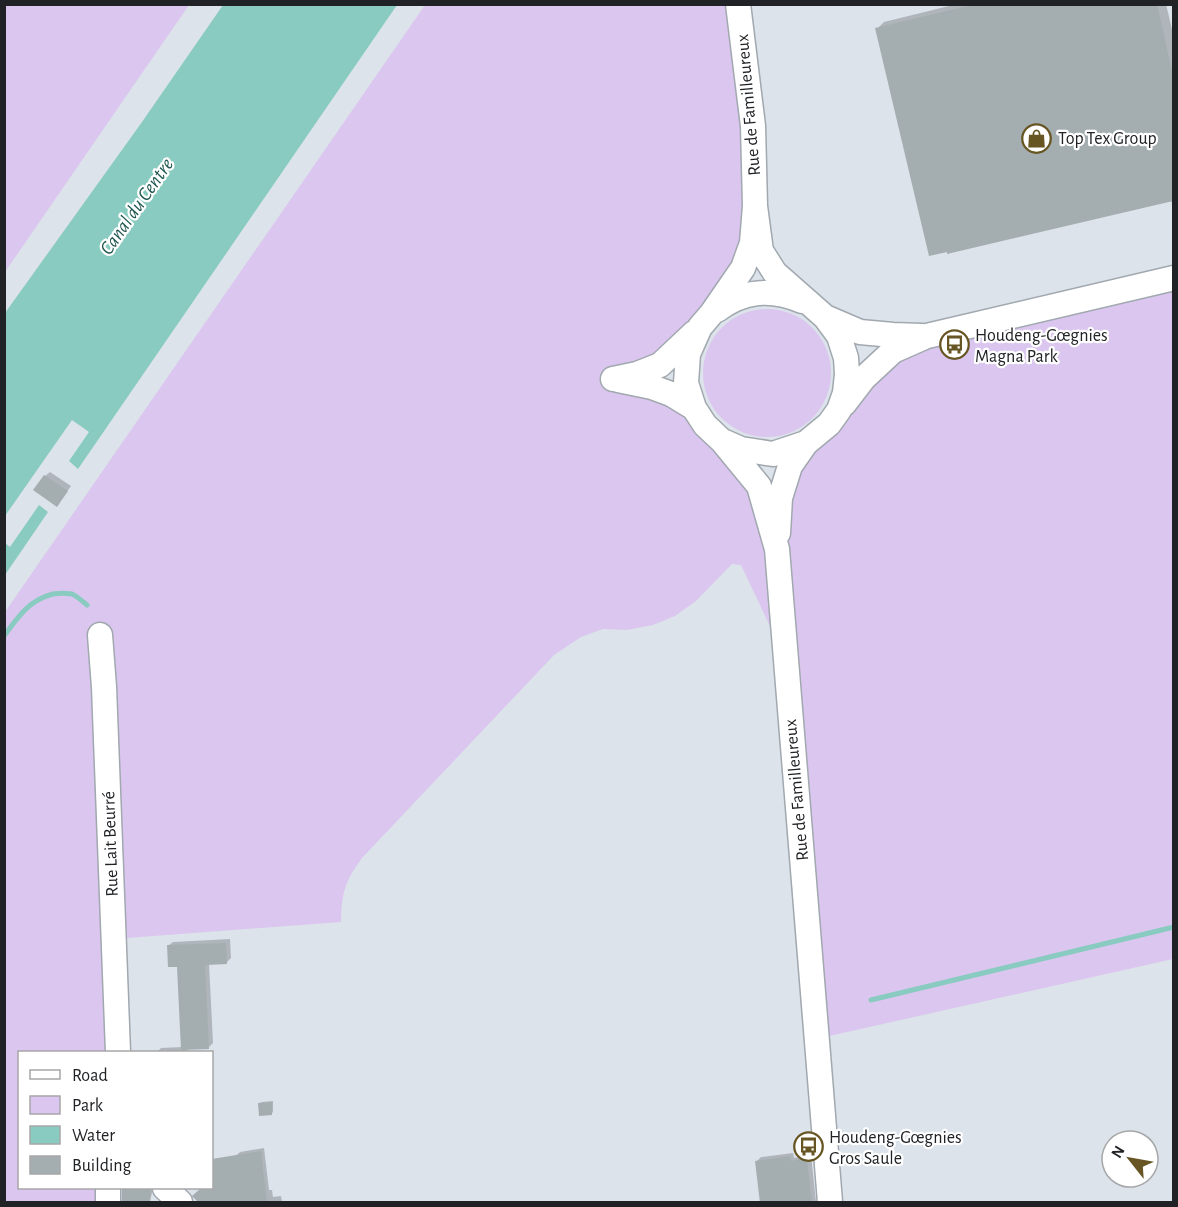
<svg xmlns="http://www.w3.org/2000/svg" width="1178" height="1207" viewBox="0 0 1178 1207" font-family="'Alegreya Sans',sans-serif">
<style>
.green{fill:#dbc6ef}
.water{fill:#89cbc0}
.shadow{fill:#0003}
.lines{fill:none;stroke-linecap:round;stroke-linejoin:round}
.stream{stroke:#89cbc0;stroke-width:5}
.building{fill:#a4aeb1}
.minor-casing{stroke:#a1a8af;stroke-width:27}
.minor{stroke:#fff;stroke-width:24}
.labels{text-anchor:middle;stroke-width:4.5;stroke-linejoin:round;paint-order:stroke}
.street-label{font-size:18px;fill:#202225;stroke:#fff}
.poi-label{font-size:18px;fill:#202225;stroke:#fff;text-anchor:start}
.water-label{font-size:20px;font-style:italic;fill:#215851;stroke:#fff}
</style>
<rect width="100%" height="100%" fill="#dce3ea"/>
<path class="green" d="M5 4 189 5 5 272 4 5Z
M425 5H738L752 243 652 387 722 441 777 547 790 466 893 351 1173 278V959L816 1039 786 660 741 565 732 564 696 601 675 616 653 625 627 630 603 629 581 637 554 655 362 858C344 883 342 892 341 922L114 939 118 1052H20V1188H108V1202H5V612Z
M703 373a64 64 0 1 1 128 0a64 64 0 1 1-128 0Z"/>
<path class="water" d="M223 5H397L78 469 69 461 89 432 72 420 5 516V313L142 122Z
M39 505 48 512 5 575V543L10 547Z"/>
<path class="shadow" d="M957 4H1166L1174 38V211L1171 200 877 29 884 22Z
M50 472 71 486 61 500 45 476Z
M230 939 231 958 226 963H209L213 1043 209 1047 187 1048 188 1052H157L161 1048 182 1047 178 965 168 946 173 942Z
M273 1101V1112L271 1114 260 1103 262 1102Z
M264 1148 269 1190H272L273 1197 281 1196 282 1202H201L195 1196 203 1188H212V1179L240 1152Z
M793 1153 794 1158 811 1155 816 1202H762L757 1161 761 1157Z
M124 1188H153L150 1202H124Z"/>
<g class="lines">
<path class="stream" d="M4 636C18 617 29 600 53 594 58 593 66 593 72 594 77 596 82 601 87 605
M871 1000 1174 927"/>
</g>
<path class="building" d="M976 4H1157L1173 75V201L947 254V252L929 256 875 28Z
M44 475 68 491 57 507 33 490Z
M226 943 227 964 205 965 209 1049 181 1050 177 967H168L167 945Z
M272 1102V1115L259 1116 258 1103Z
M261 1151 267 1203H199L192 1196 201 1188H212V1159Z
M790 1156 791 1161 807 1158 812 1203H760L755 1161Z
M122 1188H142L151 1190 149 1203H122Z"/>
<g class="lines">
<defs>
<path id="minor" d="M755 206 752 243 743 268 712 313 700 327 688 354 686 383 694 408 705 425 722 441 759 486 777 549 830 1202
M717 310C744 290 771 288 802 301
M825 317 860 332 893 335 922 336
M613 379 637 374 660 365 694 333
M618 380 652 387 671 394 694 408
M844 404 864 378 893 351 927 336 1174 278
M725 442 741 449 773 454 806 443 829 424 839 410 845 393 847 374 846 358 839 336 825 317 775 273 761 251 755 206 753 126 738 4
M778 533 780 498 790 466 806 443
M100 635 104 687 118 1052
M165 1188 180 1202
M108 1202V1188"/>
</defs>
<use href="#minor" class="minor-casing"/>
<use href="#minor" class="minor"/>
</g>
<defs>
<symbol id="shop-ring" viewBox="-11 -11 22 22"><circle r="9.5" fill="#fff" stroke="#675523" stroke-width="1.5"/><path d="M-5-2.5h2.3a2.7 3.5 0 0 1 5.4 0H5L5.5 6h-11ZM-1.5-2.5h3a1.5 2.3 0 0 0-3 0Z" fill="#675523"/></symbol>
<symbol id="bus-ring" viewBox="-11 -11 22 22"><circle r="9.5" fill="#fff" stroke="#675523" stroke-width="1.5"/><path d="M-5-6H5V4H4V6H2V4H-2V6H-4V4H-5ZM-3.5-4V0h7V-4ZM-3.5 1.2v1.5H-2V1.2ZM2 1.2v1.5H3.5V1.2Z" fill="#675523"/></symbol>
</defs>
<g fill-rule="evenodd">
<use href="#shop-ring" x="1020" y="122" width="33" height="33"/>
<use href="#bus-ring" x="938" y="328" width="33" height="33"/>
<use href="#bus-ring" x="792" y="1130" width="33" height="33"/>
</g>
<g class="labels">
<g class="street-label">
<text transform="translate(748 105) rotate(-95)" y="6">Rue de Familleureux</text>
<text transform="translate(796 790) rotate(-95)" y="6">Rue de Familleureux</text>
<text transform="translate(110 844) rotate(-92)" y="6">Rue Lait Beurré</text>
</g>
<g class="poi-label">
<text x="1058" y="144">Top Tex Group</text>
<text x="975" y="341">Houdeng-Gœgnies<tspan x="975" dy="21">Magna Park</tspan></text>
<text x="829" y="1143">Houdeng-Gœgnies<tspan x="829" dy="21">Gros Saule</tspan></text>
</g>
<g class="water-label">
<text transform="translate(136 206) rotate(-55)" y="7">Canal du Centre</text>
</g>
</g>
<rect width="1178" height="1207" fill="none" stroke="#202225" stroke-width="12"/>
<rect x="18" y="1051" width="195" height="138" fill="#ffffff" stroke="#a6a7a8" stroke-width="1.5"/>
<rect x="30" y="1070" width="30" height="9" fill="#ffffff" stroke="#a6a7a8" stroke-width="1.5"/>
<text x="72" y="1081" font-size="18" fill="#202225">Road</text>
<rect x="30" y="1096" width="30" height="18" fill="#dbc6ef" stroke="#a6a7a8" stroke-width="1.5"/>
<text x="72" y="1111" font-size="18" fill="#202225">Park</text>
<rect x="30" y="1126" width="30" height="18" fill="#89cbc0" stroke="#a6a7a8" stroke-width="1.5"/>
<text x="72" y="1141" font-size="18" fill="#202225">Water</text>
<rect x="30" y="1156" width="30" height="18" fill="#a4aeb1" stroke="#a6a7a8" stroke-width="1.5"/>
<text x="72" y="1171" font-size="18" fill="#202225">Building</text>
<g transform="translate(1130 1159) rotate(301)"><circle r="28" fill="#ffffff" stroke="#a6a7a8" stroke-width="1.5"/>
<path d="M0-4.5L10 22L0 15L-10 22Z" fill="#675523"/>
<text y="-9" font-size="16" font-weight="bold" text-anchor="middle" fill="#202225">N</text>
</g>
</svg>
